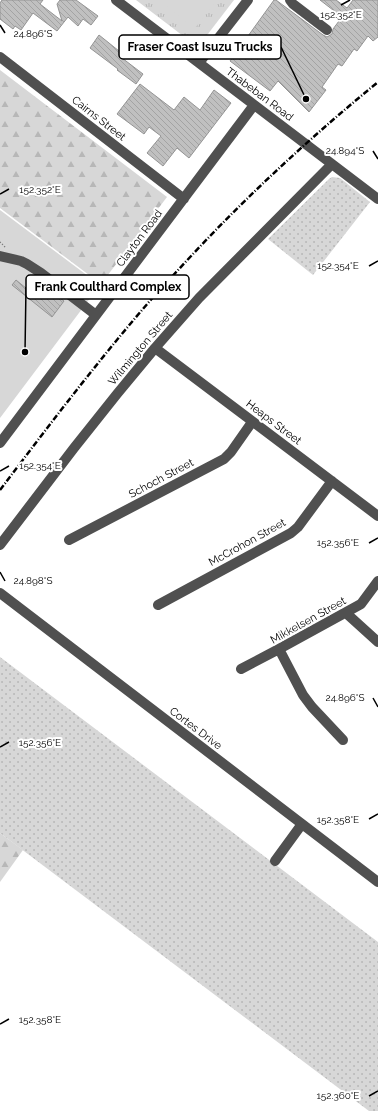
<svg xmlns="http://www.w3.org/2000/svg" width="378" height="1111" viewBox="0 0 378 1111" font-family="Raleway,sans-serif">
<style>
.grass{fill:url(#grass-dots)}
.forest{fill:url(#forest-firs)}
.park{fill:url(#park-tufts)}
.pitch{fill:#d7d7d7}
.building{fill:url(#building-back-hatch);stroke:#949494}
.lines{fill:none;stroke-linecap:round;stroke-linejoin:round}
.path{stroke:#727272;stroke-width:1.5;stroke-dasharray:1 2;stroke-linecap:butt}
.minor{stroke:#505050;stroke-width:10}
.rail{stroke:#000;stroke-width:2.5;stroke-dasharray:6 2 1 2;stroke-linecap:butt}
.ticks{fill:none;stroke:#000;stroke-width:1.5}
.labels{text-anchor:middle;stroke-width:4;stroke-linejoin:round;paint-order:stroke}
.street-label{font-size:11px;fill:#000;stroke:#fff}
.ticks-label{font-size:10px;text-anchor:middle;fill:#000;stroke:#fff;stroke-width:4;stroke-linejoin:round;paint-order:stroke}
.leader{fill:none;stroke:#000;stroke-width:1.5}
.callout-dot{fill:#000;stroke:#fff;stroke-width:1.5}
.callout{fill:#fff;stroke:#000;stroke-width:1.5}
.callout-label{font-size:12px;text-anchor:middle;font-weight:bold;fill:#000}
</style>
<defs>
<pattern id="grass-dots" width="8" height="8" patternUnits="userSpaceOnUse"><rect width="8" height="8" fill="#d7d7d7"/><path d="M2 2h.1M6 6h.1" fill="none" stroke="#b7b7b7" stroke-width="1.8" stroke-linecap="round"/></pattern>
<pattern id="forest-firs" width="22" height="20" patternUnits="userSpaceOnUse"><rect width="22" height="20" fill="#d7d7d7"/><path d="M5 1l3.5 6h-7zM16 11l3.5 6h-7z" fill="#b7b7b7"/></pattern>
<pattern id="park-tufts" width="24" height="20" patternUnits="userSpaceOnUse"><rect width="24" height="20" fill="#d7d7d7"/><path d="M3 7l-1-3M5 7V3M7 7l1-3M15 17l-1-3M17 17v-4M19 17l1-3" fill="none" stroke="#b7b7b7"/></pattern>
<pattern id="building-back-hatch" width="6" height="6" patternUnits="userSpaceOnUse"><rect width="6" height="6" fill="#c0c0c0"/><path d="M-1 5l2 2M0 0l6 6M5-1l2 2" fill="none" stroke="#a3a3a3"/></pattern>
</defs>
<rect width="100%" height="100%" fill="#fff"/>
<path class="grass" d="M332 177 340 178 370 202 313 275 268 239 329 179Z
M0 657 378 942V1111H369L0 833Z"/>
<path class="forest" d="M0 70 167 197 101 284 0 208Z
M0 833 23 850 0 882Z"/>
<path class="park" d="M136 0H234L201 43 191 42Z"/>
<path class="pitch" d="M158 0H217L195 28Z
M0 210 100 285 0 418Z"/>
<path class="building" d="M2 0H43L40 4 62 21 57 4 60 0H76L98 16 91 25 83 19 78 26 68 17 57 31 33 13 21 30 15 26 13 29 0 19V3Z
M274 0H276L323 35 327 37 332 34 333 29 342 17 320 0H336L347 8 353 0H378V37L373 41 368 36 357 51 354 49 342 66 338 64 322 87 326 90 309 112 278 81 270 91 230 61Z
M99 35 124 55 122 58 143 74 136 84 117 70 118 69 90 48Z
M140 84 174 110 184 97 200 110 214 90 231 103 189 158 177 148 163 166 147 153 161 136 149 127 144 134 117 114Z
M16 280 32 293 40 283 64 301 52 317 12 285Z"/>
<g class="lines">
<path class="path" d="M0 242 6 248"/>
<path class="minor" d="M116 0 378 199
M290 0 293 4 327 30
M0 57 184 199
M199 63 248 0
M0 256 21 261 27 264 41 273 96 315
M155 348 378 516
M0 443 254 105
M69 540 224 459 231 452 252 422
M0 545 74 448 117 394 155 348 199 298 332 164
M0 593 378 882
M158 605 291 533 298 527 332 481
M346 613 378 642
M279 649 303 695 312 707 343 740
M241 669 279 649 361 604 378 581
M275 861 302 824"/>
<path class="rail" d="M0 490C50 424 100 358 155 295 167 282 179 269 192 255 250 193 312 136 378 82"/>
</g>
<path class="ticks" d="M341 5 350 0M0 25 5 33M373 151 378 159M0 194 9 189M369 266 378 261M0 471 9 466M369 543 378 538M0 572 5 581M373 698 378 707M0 747 9 742M369 819 378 814M0 1024 9 1019M369 1096 378 1091"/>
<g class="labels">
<g class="street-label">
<text transform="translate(260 94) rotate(37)" y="4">Thabeban Road</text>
<text transform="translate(99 118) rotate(38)" y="4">Cairns Street</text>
<text transform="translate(139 238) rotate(-53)" y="4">Clayton Road</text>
<text transform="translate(140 348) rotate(-50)" y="4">Wilmington Street</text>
<text transform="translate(274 422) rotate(37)" y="4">Heaps Street</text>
<text transform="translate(161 478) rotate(-28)" y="4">Schoch Street</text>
<text transform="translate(247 542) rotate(-29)" y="4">McCrohon Street</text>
<text transform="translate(308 620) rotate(-29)" y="4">Mikkelsen Street</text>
<text transform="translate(196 728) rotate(37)" y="4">Cortes Drive</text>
</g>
</g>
<g class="ticks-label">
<text x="341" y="18">152.352°E</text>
<text x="33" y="37">24.896°S</text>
<text x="345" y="154">24.894°S</text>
<text x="40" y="193">152.352°E</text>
<text x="338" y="269">152.354°E</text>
<text x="40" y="469">152.354°E</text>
<text x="338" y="546">152.356°E</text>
<text x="33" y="584">24.898°S</text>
<text x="345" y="701">24.896°S</text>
<text x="40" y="746">152.356°E</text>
<text x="338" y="823">152.358°E</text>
<text x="40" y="1023">152.358°E</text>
<text x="338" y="1099">152.360°E</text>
</g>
<path class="leader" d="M306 99L281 47M25 352L26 287"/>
<g class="callout-dot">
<circle cx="306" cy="99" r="4"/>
<circle cx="25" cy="352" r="4"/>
</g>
<g class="callout">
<rect x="119" y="35" width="162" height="24" rx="4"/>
<rect x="26" y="275" width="163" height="24" rx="4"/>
</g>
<g class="callout-label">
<text x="200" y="51">Fraser Coast Isuzu Trucks</text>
<text x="108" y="291">Frank Coulthard Complex</text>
</g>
</svg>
